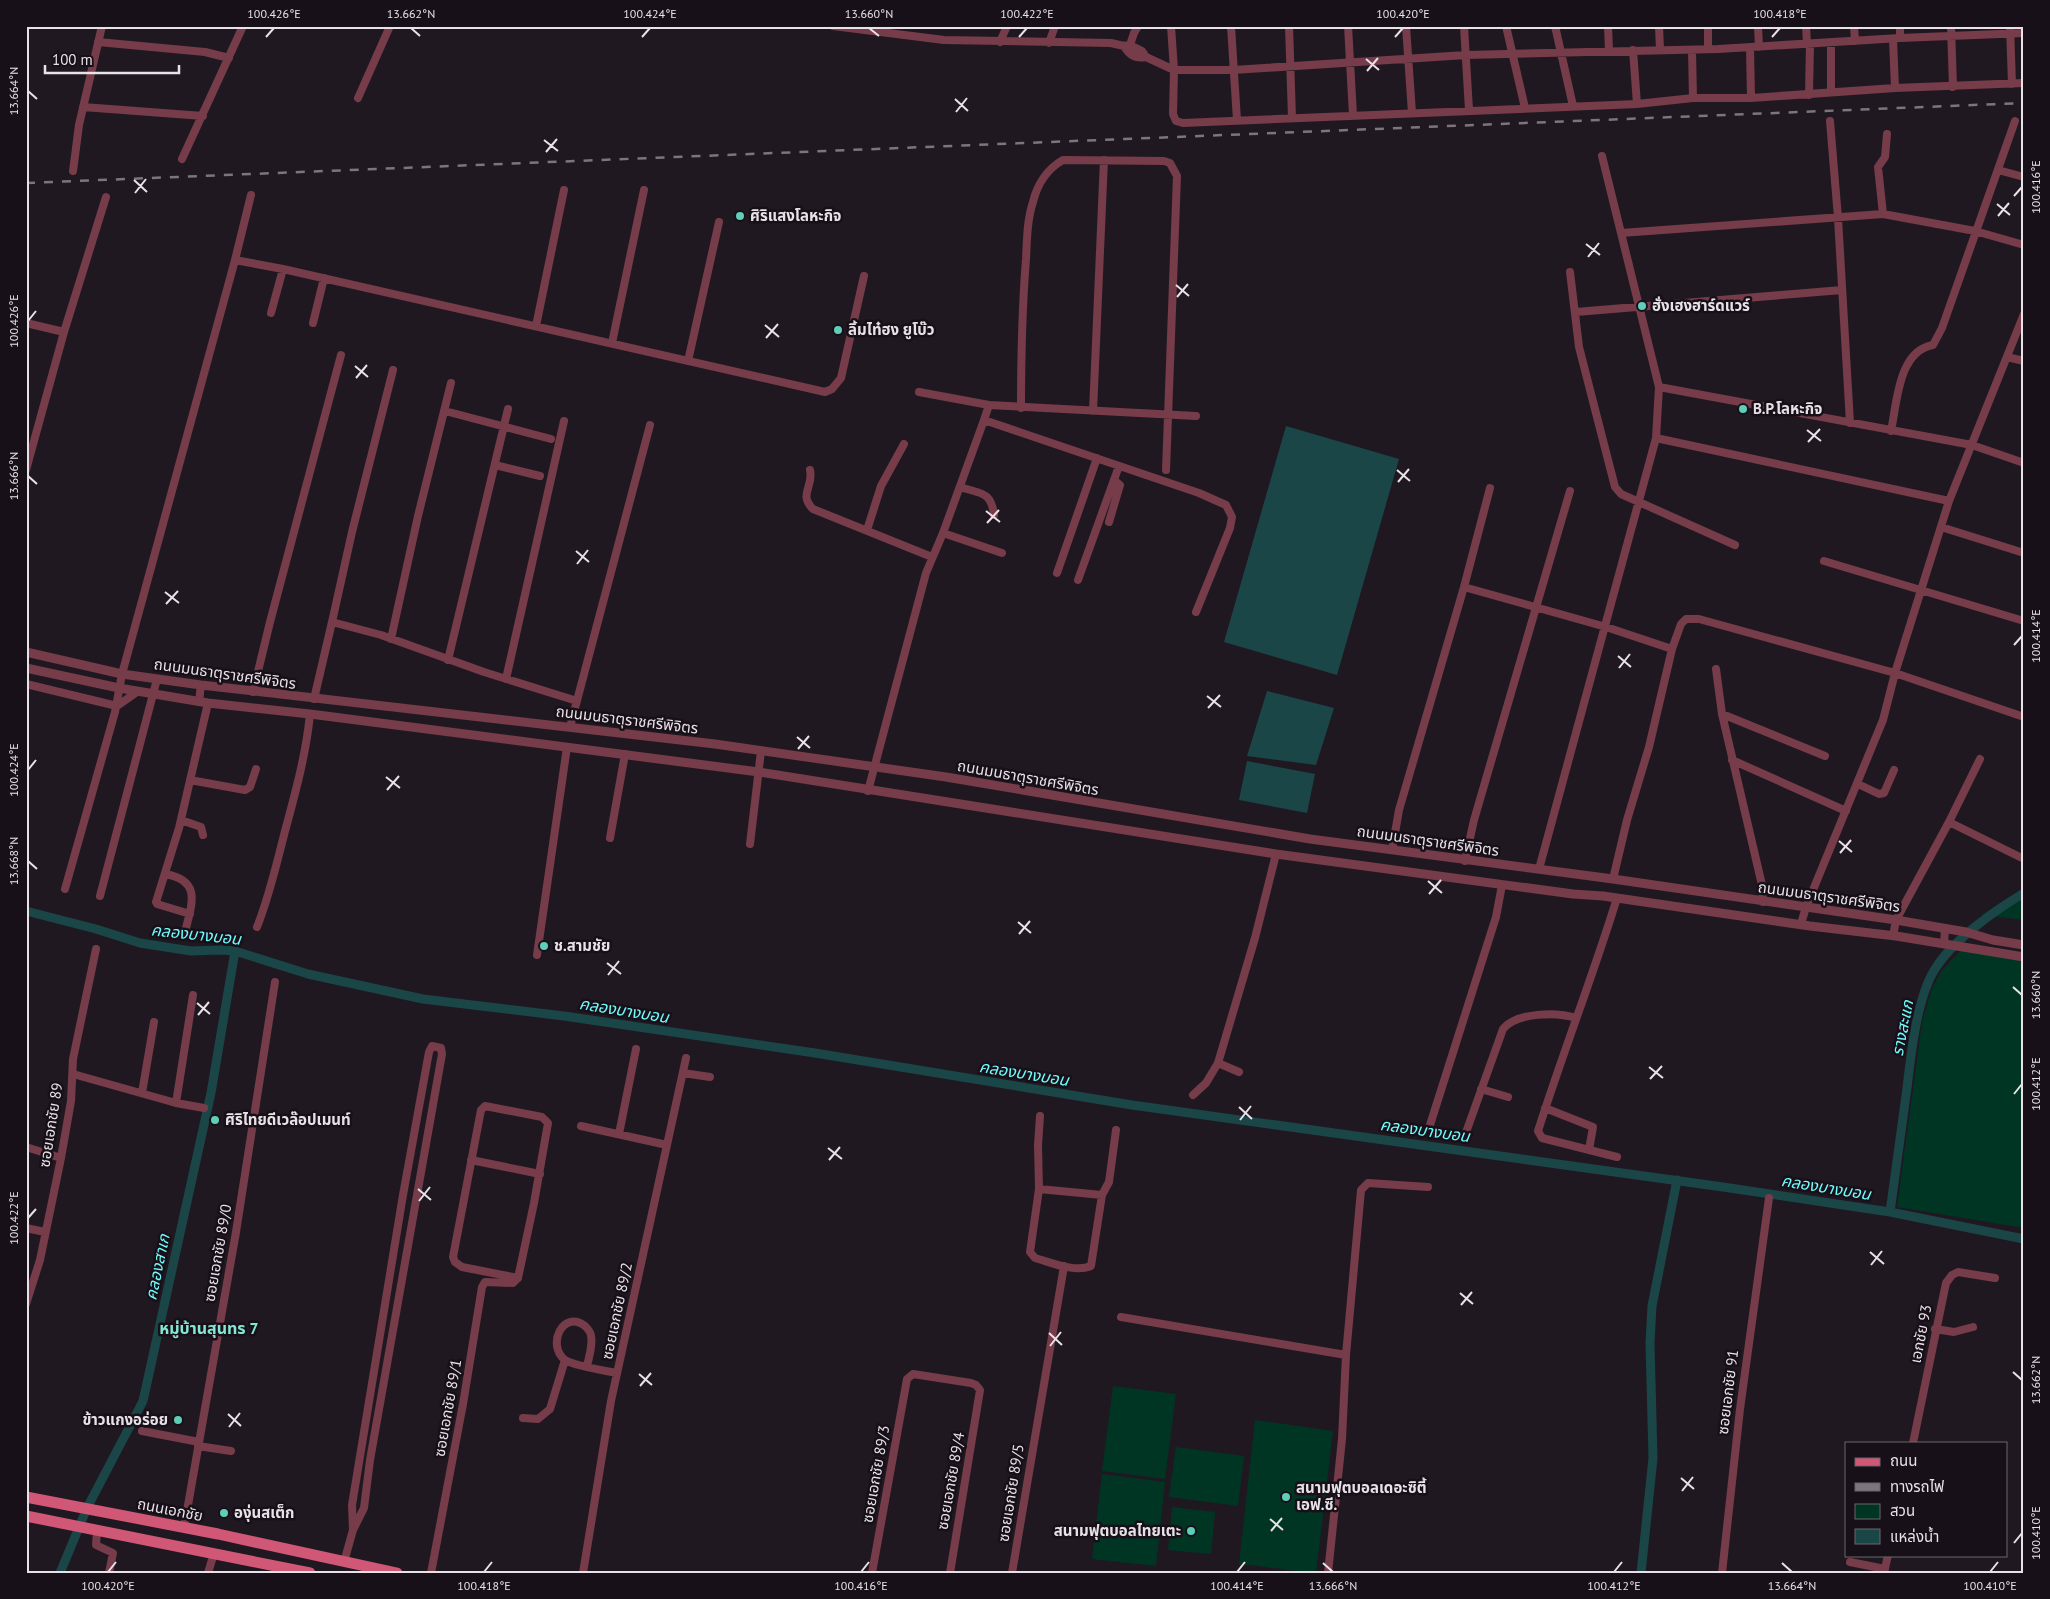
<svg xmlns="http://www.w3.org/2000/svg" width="2050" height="1599" viewBox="0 0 2050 1599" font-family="'PT Sans','Noto Sans Thai',sans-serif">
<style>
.green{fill:#003523}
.water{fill:#1a4647}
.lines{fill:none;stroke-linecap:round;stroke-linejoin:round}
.canal{stroke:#1a4647;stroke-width:9}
.minor{stroke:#763c49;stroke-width:8}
.tertiary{stroke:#763c49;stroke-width:9}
.primary{stroke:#d05776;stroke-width:11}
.rail{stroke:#7c757c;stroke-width:2.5;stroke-dasharray:9 9;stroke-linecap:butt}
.ticks{fill:none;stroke:#e8e2e8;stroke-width:2}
.poi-dot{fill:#5eceb8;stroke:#171018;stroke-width:2}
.labels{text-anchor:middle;stroke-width:5;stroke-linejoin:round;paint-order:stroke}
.poi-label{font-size:15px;font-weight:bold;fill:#e8e2e8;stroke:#171018;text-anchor:start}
.street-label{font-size:15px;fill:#e8e2e8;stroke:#171018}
.water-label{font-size:16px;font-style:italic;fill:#71fdfe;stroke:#171018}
.neighbourhood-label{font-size:16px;font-weight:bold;fill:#83e7d2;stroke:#171018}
.neatline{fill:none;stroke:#e8e2e8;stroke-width:2}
.ticks-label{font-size:12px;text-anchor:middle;fill:#e8e2e8}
</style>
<rect width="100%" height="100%" fill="#201821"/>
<path class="green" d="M2024 888V920L1981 915Z
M1961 950 2024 960V1228L1897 1207 1922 1022 1932 988 1942 970Z
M1113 1386 1176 1394 1165 1479 1102 1471Z
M1255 1420 1333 1431 1316 1573 1239 1564Z
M1176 1447 1244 1456 1238 1506 1169 1497Z
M1102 1474 1165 1482 1156 1566 1092 1559Z
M1172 1507 1215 1512 1211 1554 1168 1550Z"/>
<path class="water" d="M1286 426 1399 459 1337 675 1224 642Z
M1267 691 1334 708 1316 765 1247 756Z
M1247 761 1315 774 1307 813 1239 800Z"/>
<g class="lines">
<path class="canal" d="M26 911 96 929 140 943 191 951 222 950 235 951 308 974 423 999 564 1016 815 1053 1132 1105 1723 1187 1890 1212 2024 1239
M1890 1212C1896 1171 1901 1129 1907 1088 1911 1054 1917 997 1935 969 1953 940 1994 911 2024 893
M60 1573 87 1508 143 1401 211 1093 235 951
M1641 1573 1653 1458 1650 1343 1652 1306 1677 1180"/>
<path class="minor" d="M833 26 944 40 1111 43 1124 46 1130 45 1142 51 1146 57 1174 70H1233L1466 55 1718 49 1900 38 2024 33
M1171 26 1174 70 1173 114 1176 121 1183 123 1637 104 1693 98H1751L1895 88 2024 83
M1231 26 1237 120
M1289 26 1292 118
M1348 26 1353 115
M1406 26 1412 113
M1464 26 1469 110
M1506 26 1525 108
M1555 26 1573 106
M1608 26 1609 51
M1659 26 1660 50
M1708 26V49
M1758 26 1759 47
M1806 26 1807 44
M1854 26 1855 41
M1951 26 1953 87
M2010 26 2012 84
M1900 38V26
M1893 39 1895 88
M98 42 205 52 229 58
M1000 42 1007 26
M1049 43 1055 26
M1831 43V92
M1130 45 1134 33 1138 26
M1124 46C1129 55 1136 59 1146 57
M1750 48 1751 98
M1633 50 1637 104
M1692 50 1693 98
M1809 95 1810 44
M358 98 390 26
M83 107 203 116
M1830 121 1838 218 1850 423
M182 159 243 26
M1998 170 2024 177
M73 171 79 125 102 26
M1883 214 1878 167 1885 157 1887 134
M1621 233 1883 214 1975 231 2024 245
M235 260 251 195
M1570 272 1579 347 1615 487 1621 494 1630 498 1735 545
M1576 312 1842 290
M271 313 283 269
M26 323 64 332
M313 323 324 278
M536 326 564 190
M612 343 644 190
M2007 357 2024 361
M688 361 719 222
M1659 387 1972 445 2024 463
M919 392 989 405
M1021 408C1021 358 1022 309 1026 259 1027 240 1027 220 1033 202 1037 185 1047 169 1063 160L1164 161 1170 163 1177 176 1166 470
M445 411 551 439
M1093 411 1104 160
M984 420 989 405 1196 416
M1891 431C1897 403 1898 351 1933 345L1942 328 2015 121
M1656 438 1949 501
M495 465 540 476
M26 470 64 332 106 197
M810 470C814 487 798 494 813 509L932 557
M960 487C981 494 991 491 994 515
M1109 522 1120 485 1114 480
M1941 527 2024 553
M867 530 881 486 904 444
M943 533 1002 553
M1824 561 2024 621
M1057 573 1097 458
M1078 580 1119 466
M1464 587 1606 627 1672 649
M332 622 352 532 393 370
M391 639 418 516 451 383
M448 660 508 409
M1716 669 1722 714 1762 885 1763 902
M506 679 564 421
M26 684 117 706 137 692
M253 692 270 622 341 355
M314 699 332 622 381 635 484 672 577 701
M199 702 201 685
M1722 714 1825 756
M570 727 650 425
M1732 760 1846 811
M190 780 245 790 250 787 256 769
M1858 784 1879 794 1884 793 1894 770
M868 791 926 573 943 533 984 420 1199 493 1226 505 1232 517 1230 528 1196 612
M181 820 201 827 203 835
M1949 822 2024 859
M610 838 625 754
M750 844 761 751
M1392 850 1399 810 1464 587 1490 488
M1465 861 1474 820 1570 491
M1539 869 1656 438 1659 387 1602 156
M165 874C200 880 193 901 186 928
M1613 879 1627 820 1649 747 1672 649 1681 624 1686 619H1699L1895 673 2024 717
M65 889 115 712 122 674 235 260 283 269 825 392 832 389 841 378 864 276
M100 896 157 679
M1617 898C1593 976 1563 1052 1538 1131L1542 1138 1617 1157
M190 914 157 904 156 902 179 828 208 703
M1801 924 1806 907 1883 720 1895 673 1949 501 2024 314
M257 927C269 897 276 866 284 835 295 794 306 755 310 714
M1893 936 1896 920 1949 822 1980 759
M1944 944 1945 929
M537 955 567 747
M1218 1063 1239 1072
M683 1073 710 1077
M73 1074 176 1103 204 1108
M1481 1089 1508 1097
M142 1093 154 1022
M1193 1095 1206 1083 1218 1063 1255 938 1276 854
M176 1103 193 995
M485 1106 542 1117 548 1123 534 1203 518 1278 462 1267 455 1262 453 1257 481 1110Z
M1545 1108 1593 1127 1589 1150
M1430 1125 1496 917 1502 885
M581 1126 667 1145
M619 1134 636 1049
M1464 1138 1503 1029C1517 1012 1557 1012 1576 1018
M26 1147 61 1158
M471 1160 540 1174
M1039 1189 1038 1145 1040 1116
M1102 1195 1039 1189 1030 1252 1035 1258C1050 1262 1075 1273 1091 1266L1102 1195 1109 1182 1116 1130
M26 1228 45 1232
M26 1304 40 1260 61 1158 71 1101 73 1059 96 949
M1121 1317 1346 1355
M1935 1329 1954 1332 1973 1327
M587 1366C589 1357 593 1345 591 1336 591 1332 588 1329 585 1326 563 1309 546 1345 565 1360 572 1365 606 1371 617 1373
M523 1418 538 1419 550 1409 565 1360
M142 1431 199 1442
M1913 1443 1946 1283 1952 1275 1958 1272 1995 1278
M198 1446 231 1451
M184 1528 236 1232 275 982
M97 1531 96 1545 113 1553 109 1573
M344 1562 353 1530 364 1508 370 1460 442 1054 441 1048 432 1046 429 1052 403 1195 352 1505 353 1530
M1850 1562 1885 1569
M208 1573 214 1553
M431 1573 463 1404 482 1287 485 1282 513 1283 518 1278
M583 1573 611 1401 686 1058
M872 1573 907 1379 913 1374 971 1383 976 1385 980 1390 950 1573
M1012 1573 1064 1266
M1328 1573 1342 1439 1346 1355 1361 1190 1368 1183 1428 1187
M1722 1573 1740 1409 1769 1198
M1884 1573 1888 1555"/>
<path class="tertiary" d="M26 652 122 674 201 685 715 744 946 777 1310 839 1613 879 1896 920 1966 932 1993 940 2024 945
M26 668 119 688 208 703 310 714 759 772 1276 854 1573 894 1603 896 1810 926 1896 936 2024 957"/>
<path class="primary" d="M26 1497 218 1534 397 1573
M26 1516 310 1573"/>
<path class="rail" d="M26 183 2024 103"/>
</g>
<path class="ticks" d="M411 28 420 36M869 28 879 36M266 37 274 28M642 37 650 28M1019 37 1027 28M1395 37 1403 28M1772 37 1780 28M1366 59 1379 70M1367 71 1378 58M28 91 37 99M955 99 968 111M956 112 967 98M544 140 558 151M546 152 557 139M134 180 147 192M135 193 146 179M2014 196 2022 187M1997 204 2010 215M1998 216 2009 203M1586 244 1600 255M1588 257 1599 243M1176 285 1189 296M1177 297 1188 284M28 321 36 311M765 325 779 337M766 338 778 324M355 366 368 377M356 378 367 365M1807 430 1821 441M1808 442 1820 429M1397 470 1410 481M28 476 37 484M1398 482 1409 469M986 511 1000 522M987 523 999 510M576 551 589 562M577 564 588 550M165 592 179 603M166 604 178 591M2014 645 2022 636M1618 656 1631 667M1619 668 1630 654M1207 696 1221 707M1208 708 1220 695M797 737 810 748M798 749 809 736M28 770 36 760M386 777 400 788M387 790 399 776M1839 841 1852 852M1840 853 1851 840M28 861 37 869M1428 881 1442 893M1429 894 1441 880M1018 922 1031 933M1019 934 1030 921M607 963 621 974M608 975 619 961M2013 987 2022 995M197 1003 210 1014M198 1015 209 1002M1649 1067 1663 1078M1650 1079 1662 1066M2014 1094 2022 1084M1239 1107 1252 1119M1240 1120 1251 1106M828 1148 842 1159M829 1160 840 1147M418 1189 431 1200M419 1201 430 1187M28 1218 36 1209M1870 1252 1884 1264M1871 1265 1882 1251M1460 1293 1473 1304M1461 1305 1472 1292M1049 1333 1062 1345M1050 1346 1061 1332M2013 1372 2022 1380M639 1374 652 1385M640 1386 651 1373M228 1414 241 1426M229 1427 240 1413M1681 1478 1694 1489M1682 1491 1693 1477M1270 1519 1283 1530M1271 1531 1282 1518M2014 1543 2022 1533M1323 1563 1333 1572M1782 1563 1792 1572M108 1572 116 1562M484 1572 492 1562M861 1572 869 1562M1237 1572 1245 1562M1614 1572 1622 1562M1990 1572 1998 1562"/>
<g class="poi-dot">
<circle cx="740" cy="216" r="5"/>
<circle cx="1642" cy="306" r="5"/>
<circle cx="838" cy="330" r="5"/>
<circle cx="1743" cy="409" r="5"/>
<circle cx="544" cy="946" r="5"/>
<circle cx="215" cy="1120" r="5"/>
<circle cx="178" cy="1420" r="5"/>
<circle cx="1286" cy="1497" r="5"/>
<circle cx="224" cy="1513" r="5"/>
<circle cx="1191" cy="1531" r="5"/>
</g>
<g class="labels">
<g class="poi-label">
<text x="750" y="221">ศิริแสงโลหะกิจ</text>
<text x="1652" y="311">ฮั่งเฮงฮาร์ดแวร์</text>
<text x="848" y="335">ลิ้มไท๋ฮง ยูโบ๊ว</text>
<text x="1753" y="414">B.P.โลหะกิจ</text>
<text x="554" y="951">ช.สามชัย</text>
<text x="225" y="1125">ศิริไทยดีเวล๊อปเมนท์</text>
<text x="168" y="1425" text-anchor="end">ข้าวแกงอร่อย</text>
<text x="1296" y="1493">สนามฟุตบอลเดอะซิตี้<tspan x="1296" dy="17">เอฟ.ซี.</tspan></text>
<text x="234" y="1518">องุ่นสเต็ก</text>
<text x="1181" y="1536" text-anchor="end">สนามฟุตบอลไทยเตะ</text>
</g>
<g class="street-label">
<text transform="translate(225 674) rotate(8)" y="5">ถนนมนธาตุราชศรีพิจิตร</text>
<text transform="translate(627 720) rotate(7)" y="5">ถนนมนธาตุราชศรีพิจิตร</text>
<text transform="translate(1028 778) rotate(10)" y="5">ถนนมนธาตุราชศรีพิจิตร</text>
<text transform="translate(1428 841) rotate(8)" y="5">ถนนมนธาตุราชศรีพิจิตร</text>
<text transform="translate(1829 897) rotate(8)" y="5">ถนนมนธาตุราชศรีพิจิตร</text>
<text transform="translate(51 1125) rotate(-81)" y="5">ซอยเอกชัย 89</text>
<text transform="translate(218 1253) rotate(-80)" y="5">ซอยเอกชัย 89/0</text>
<text transform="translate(617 1311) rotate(-78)" y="5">ซอยเอกชัย 89/2</text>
<text transform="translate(1921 1334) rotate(-79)" y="5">เอกชัย 93</text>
<text transform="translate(1728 1392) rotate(-83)" y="5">ซอยเอกชัย 91</text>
<text transform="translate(448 1408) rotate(-80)" y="5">ซอยเอกชัย 89/1</text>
<text transform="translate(876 1474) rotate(-80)" y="5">ซอยเอกชัย 89/3</text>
<text transform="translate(951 1481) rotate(-80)" y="5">ซอยเอกชัย 89/4</text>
<text transform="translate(1011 1493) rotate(-81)" y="5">ซอยเอกชัย 89/5</text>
<text transform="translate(170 1510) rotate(11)" y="5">ถนนเอกชัย</text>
</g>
<g class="water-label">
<text transform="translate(196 934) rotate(6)" y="6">คลองบางบอน</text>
<text transform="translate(624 1010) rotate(9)" y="6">คลองบางบอน</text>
<text transform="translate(1902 1028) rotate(-79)" y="6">รางสะแก</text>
<text transform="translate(1024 1073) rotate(9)" y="6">คลองบางบอน</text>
<text transform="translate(1425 1130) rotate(8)" y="6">คลองบางบอน</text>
<text transform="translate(1826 1187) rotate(9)" y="6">คลองบางบอน</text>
<text transform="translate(157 1267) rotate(-78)" y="6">คลองสาเก</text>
</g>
<g class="neighbourhood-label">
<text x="209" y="1334">หมู่บ้านสุนทร 7</text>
</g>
</g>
<rect width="2050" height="1599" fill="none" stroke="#171018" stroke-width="55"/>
<rect x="1845" y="1442" width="162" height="115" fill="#171018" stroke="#6b646b"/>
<rect x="1855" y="1458" width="25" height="8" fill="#d05776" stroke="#6b646b"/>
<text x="1890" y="1466" font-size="15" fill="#e8e2e8">ถนน</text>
<rect x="1855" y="1483" width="25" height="8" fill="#7c757c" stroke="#6b646b"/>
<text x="1890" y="1492" font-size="15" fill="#e8e2e8">ทางรถไฟ</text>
<rect x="1855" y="1504" width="25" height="15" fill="#003523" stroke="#6b646b"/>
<text x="1890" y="1516" font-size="15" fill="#e8e2e8">สวน</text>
<rect x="1855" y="1529" width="25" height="15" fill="#1a4647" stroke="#6b646b"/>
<text x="1890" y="1542" font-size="15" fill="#e8e2e8">แหล่งน้ำ</text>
<path d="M45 65v8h134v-8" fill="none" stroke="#e8e2e8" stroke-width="2.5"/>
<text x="52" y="65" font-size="15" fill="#e8e2e8" stroke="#171018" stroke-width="4" paint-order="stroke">100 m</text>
<rect x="28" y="28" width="1994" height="1544" class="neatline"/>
<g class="ticks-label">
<text x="274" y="18">100.426°E</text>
<text x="411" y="18">13.662°N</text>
<text x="650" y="18">100.424°E</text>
<text x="869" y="18">13.660°N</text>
<text x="1027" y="18">100.422°E</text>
<text x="1403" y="18">100.420°E</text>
<text x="1780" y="18">100.418°E</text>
<text transform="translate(14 91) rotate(-90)" y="4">13.664°N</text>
<text transform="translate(2036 187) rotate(-90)" y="4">100.416°E</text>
<text transform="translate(14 321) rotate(-90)" y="4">100.426°E</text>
<text transform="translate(14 476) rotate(-90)" y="4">13.666°N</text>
<text transform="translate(2036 636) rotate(-90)" y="4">100.414°E</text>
<text transform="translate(14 770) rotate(-90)" y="4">100.424°E</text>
<text transform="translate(14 861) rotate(-90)" y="4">13.668°N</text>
<text transform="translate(2036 995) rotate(-90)" y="4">13.660°N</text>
<text transform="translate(2036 1084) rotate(-90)" y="4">100.412°E</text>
<text transform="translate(14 1218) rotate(-90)" y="4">100.422°E</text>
<text transform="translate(2036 1380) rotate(-90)" y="4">13.662°N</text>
<text transform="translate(2036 1533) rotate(-90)" y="4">100.410°E</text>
<text x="108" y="1590">100.420°E</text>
<text x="484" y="1590">100.418°E</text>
<text x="861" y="1590">100.416°E</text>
<text x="1237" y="1590">100.414°E</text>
<text x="1333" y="1590">13.666°N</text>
<text x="1614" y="1590">100.412°E</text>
<text x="1792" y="1590">13.664°N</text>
<text x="1990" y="1590">100.410°E</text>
</g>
</svg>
